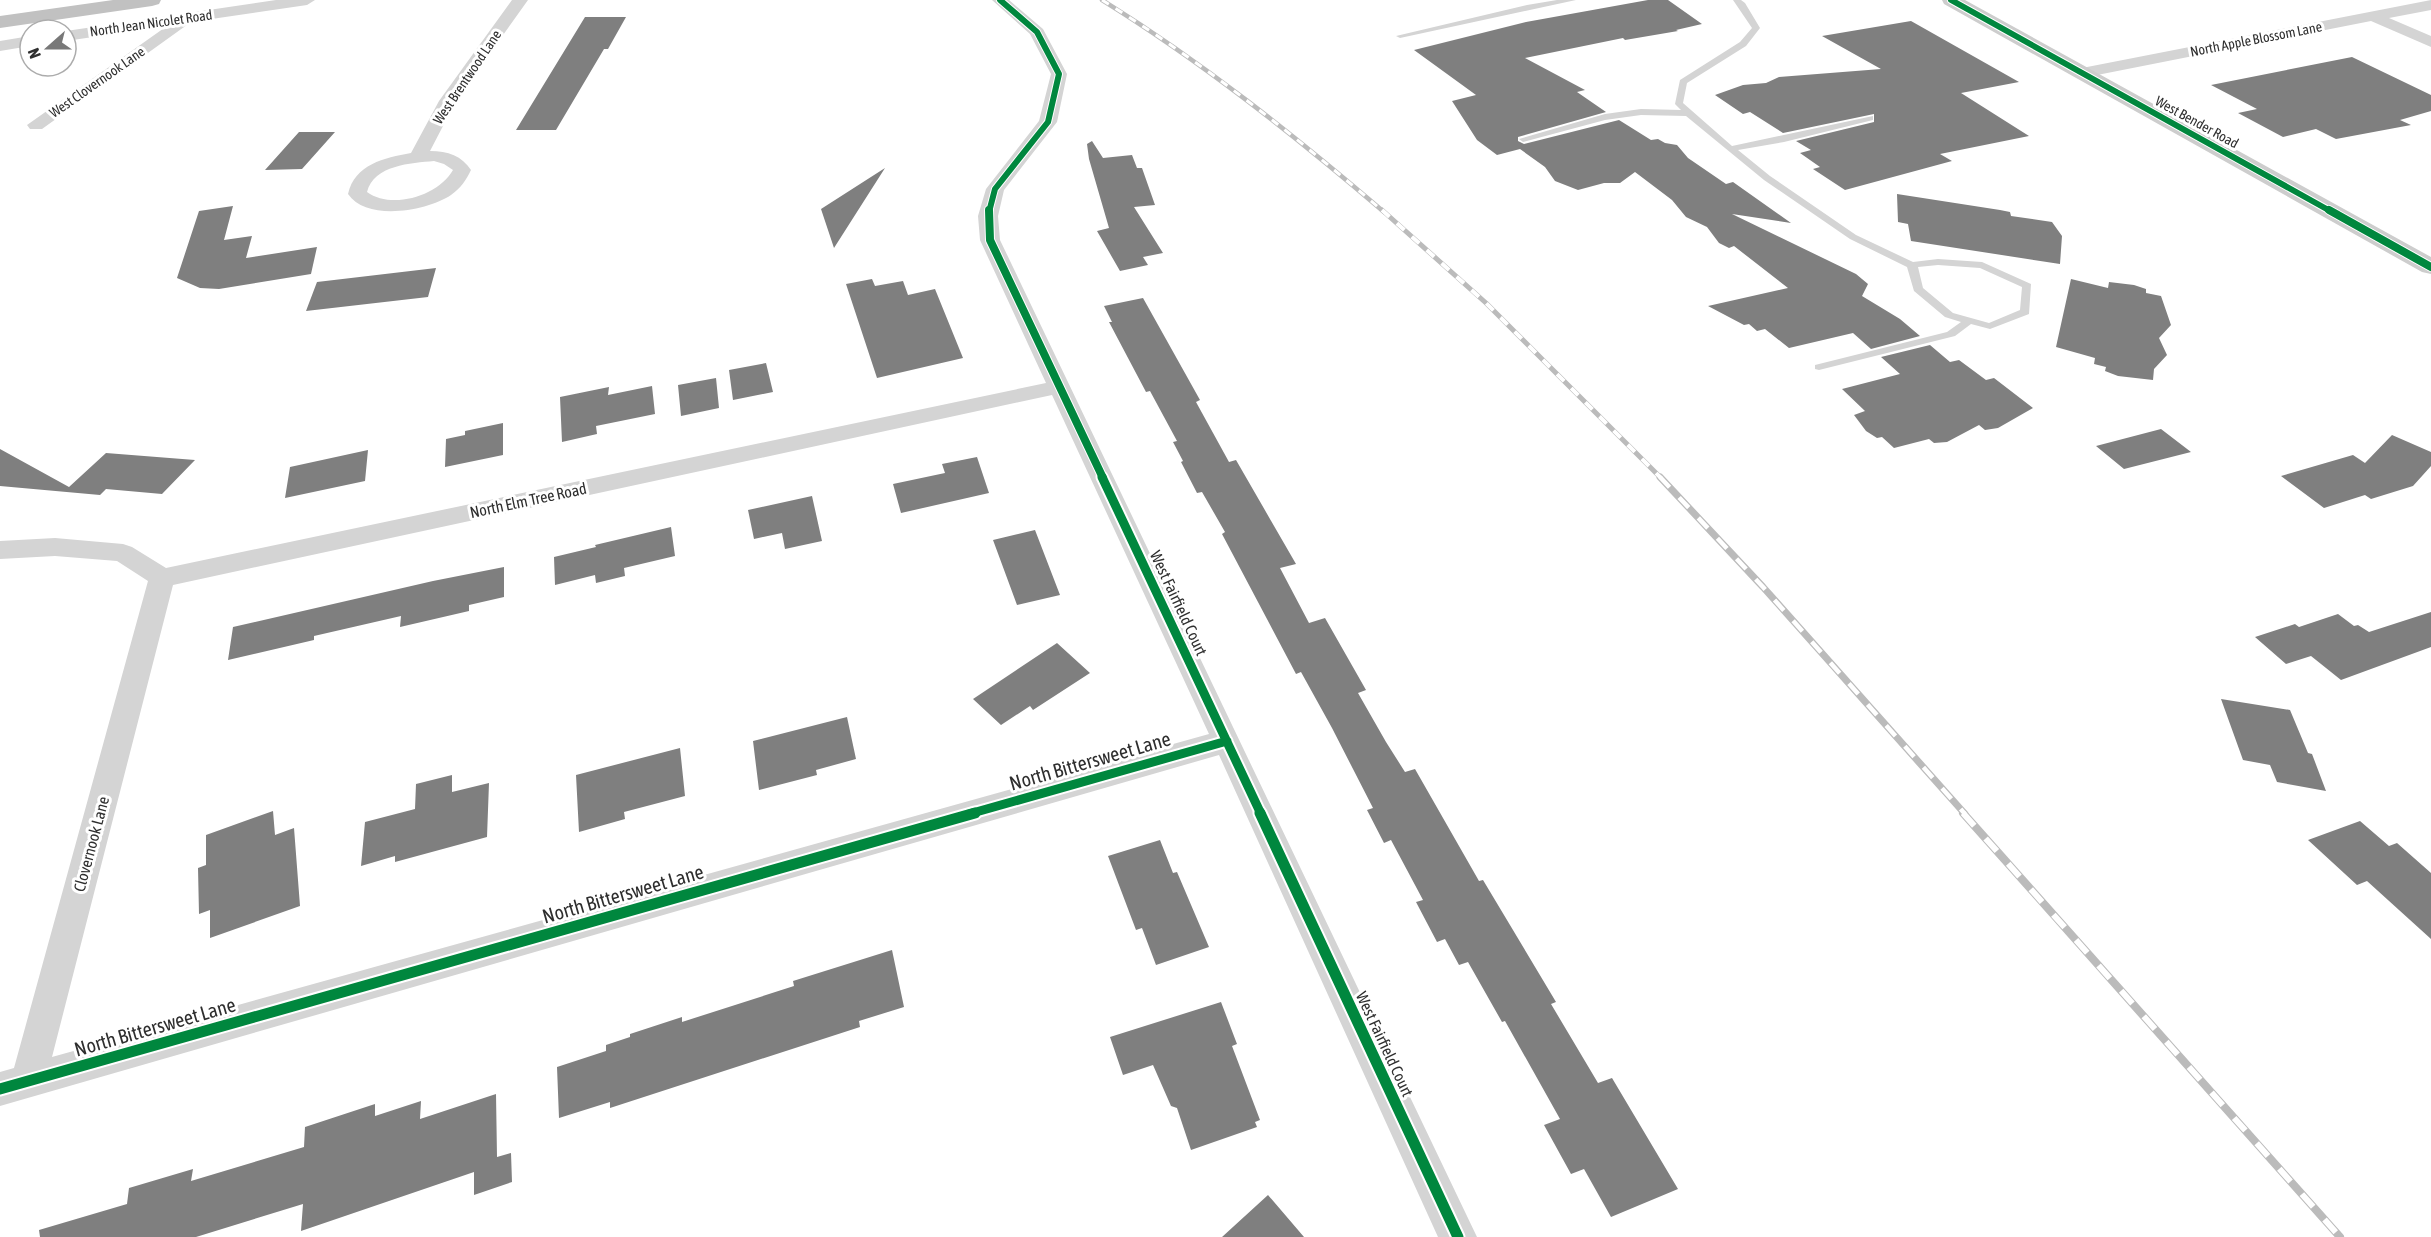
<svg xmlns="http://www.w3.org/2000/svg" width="2431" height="1237" viewBox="0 0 2431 1237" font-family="'Asap Condensed',sans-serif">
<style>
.building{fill:#7f7f7f}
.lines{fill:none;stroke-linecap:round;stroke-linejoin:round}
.lane{fill:#d4d4d4;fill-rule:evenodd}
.street{fill:#d4d4d4;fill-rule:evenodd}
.secondary{fill:#cdcdcd;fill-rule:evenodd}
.highway{fill:#c1c1c1;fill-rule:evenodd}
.rail-far3-casing{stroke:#bbb;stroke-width:4.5}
.rail-far2-casing{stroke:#bbb;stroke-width:5}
.rail-far1-casing{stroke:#bbb;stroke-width:7}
.rail-casing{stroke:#bbb;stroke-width:8}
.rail-far3{stroke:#fff;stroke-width:3;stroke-dasharray:8;stroke-linecap:butt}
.rail-far2{stroke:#fff;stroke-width:4;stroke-dasharray:10;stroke-linecap:butt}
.rail-far1{stroke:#fff;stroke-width:4.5;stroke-dasharray:14;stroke-linecap:butt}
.rail{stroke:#fff;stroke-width:6;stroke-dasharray:17;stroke-linecap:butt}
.cycleway-far3-casing{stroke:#fff;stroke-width:8}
.cycleway-far2-casing{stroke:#fff;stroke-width:10}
.cycleway-far1-casing{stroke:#fff;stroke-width:13}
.cycleway-casing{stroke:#fff;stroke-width:15}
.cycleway-far3{stroke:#00873e;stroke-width:6}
.cycleway-far2{stroke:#00873e;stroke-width:8}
.cycleway-far1{stroke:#00873e;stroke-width:9}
.cycleway{stroke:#00873e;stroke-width:11}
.labels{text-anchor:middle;stroke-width:6;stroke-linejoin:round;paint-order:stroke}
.far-street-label{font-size:14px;fill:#2f2f2f;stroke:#fff}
.street-label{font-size:16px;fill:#2f2f2f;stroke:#fff}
.near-street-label{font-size:20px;fill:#2f2f2f;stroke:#fff}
</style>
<rect width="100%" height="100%" fill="#fff"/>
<path class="building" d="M1648 0H1668L1702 24 1676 30 1678 31 1625 40 1623 38 1525 58 1585 90 1577 92 1606 112 1518 137V141L1524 144 1619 120 1651 140 1658 139 1665 143 1677 145 1688 158 1726 184 1733 182 1791 223 1732 214 1856 274 1868 284 1862 296 1900 319 1920 336 1871 349 1853 333 1789 348 1765 329 1757 331 1749 324 1744 325 1708 306 1788 288 1734 246 1729 248 1719 243 1707 227 1686 217 1672 200 1635 172 1620 183H1604L1578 190 1555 181 1545 167 1520 149 1497 155 1477 140 1452 101 1476 95 1414 50 1526 22Z
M585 17H626L608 49H604L556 130H516Z
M1911 21 2019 82 1961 93 2029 136 1940 154 1952 161 1845 190 1813 169 1820 167 1800 153 1811 150 1796 141 1874 122V114L1783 133 1750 112 1743 114 1715 95 1743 85 1766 83 1779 77 1881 69 1822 36Z
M2352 57 2431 95V111L2400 120 2411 125 2336 139 2316 129 2283 137 2238 113 2257 109 2211 85Z
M299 132H335L302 169 265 170Z
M1092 141 1103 158 1132 155 1137 168H1142L1155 205 1134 207 1163 253 1143 257 1148 265 1120 271 1097 231 1109 228 1089 159 1087 144Z
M885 168 834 248 821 209Z
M1897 194 2000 210 2010 212 2011 216 2052 222 2062 236 2060 264 1911 241 1908 224 1898 222Z
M233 206 224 240 252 236 246 258 317 247 311 274 219 289 200 288 177 278 199 211Z
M436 268 428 297 306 311 317 282Z
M872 279 875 286 903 281 908 295 935 289 963 358 877 378 846 284Z
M2071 279 2108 288 2109 282 2134 285 2146 289V293L2161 296 2171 325 2159 338 2167 355 2154 369 2153 380 2118 376 2105 371 2106 367 2094 364 2095 358 2056 347Z
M1143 298 1200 400 1196 402 1229 462 1236 460 1296 564 1280 568 1309 623 1325 618 1366 690 1358 693 1386 742 1405 772 1415 769 1479 881 1483 880 1556 1002 1551 1004 1598 1083 1612 1078 1678 1189 1611 1217 1584 1169 1571 1174 1544 1125 1560 1119 1505 1021 1502 1022 1468 962 1459 965 1445 939 1437 942 1416 902 1423 900 1391 840 1384 843 1367 810 1373 808 1332 728 1301 672 1296 674 1222 534 1225 532 1202 492 1197 493 1181 462 1183 461 1173 442 1177 441 1150 391 1146 392 1109 322H1112L1104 306Z
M1930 345 1950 362 1959 360 1986 380 1994 378 2033 408 1998 428 1985 430 1979 425 1947 442 1934 443 1929 439 1894 448 1882 437 1877 438 1866 431 1854 415 1865 411 1842 389 1900 374 1881 357Z
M766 363 773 392 733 400 729 370Z
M716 378 719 408 681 416 678 385Z
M652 386 655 414 596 426 597 434 562 442 560 397 609 387 608 395Z
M503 423V455L445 467 446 439 465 435V431Z
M2161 429 2191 452 2124 469 2096 446Z
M2392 435 2431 452V466L2413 486 2371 499 2365 495 2324 508 2281 476 2353 455 2365 463Z
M0 449 69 487 106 453 195 460 162 494 106 489 100 495 0 486Z
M368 450 365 481 285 498 290 467Z
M977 457 989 493 901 513 893 484 945 473 942 464Z
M812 496 822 541 785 549 782 533 754 539 748 510Z
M671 527 675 556 624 568 625 576 596 583 595 575 555 585 554 557 596 547 595 545Z
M1035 530 1060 595 1017 605 993 540Z
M504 567V597L469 605V611L400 627 401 616 314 636V640L228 660 233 627 433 581Z
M2431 612V647L2341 680 2311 656 2286 664 2255 637 2295 624 2299 627 2338 614 2354 626 2358 625 2369 632Z
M1057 643 1090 673 1033 710 1030 706 1001 725 973 699Z
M2221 699 2290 710 2308 753 2312 754 2326 791 2277 782 2270 765 2243 760Z
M847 717 856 759 816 770 817 775 759 790 753 741Z
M680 748 685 796 624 812 625 819 579 832 576 775Z
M452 775V792L489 783 487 837 395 862V856L361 866 365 822 415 809 416 784Z
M273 811 275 835 294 828 300 906 210 938V910L199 914 198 868 206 865V835Z
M2360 821 2389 846 2397 843 2431 873V939L2367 881 2357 885 2308 840Z
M1160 840 1173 873 1177 872 1209 947 1156 965 1142 928 1136 930 1108 856Z
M892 950 904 1007 859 1021 860 1027 610 1108V1102L559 1118 557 1067 606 1051V1045L630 1037V1034L682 1017V1022L794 986 793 981Z
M1221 1002 1237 1044 1232 1046 1260 1120 1255 1122 1257 1127 1191 1150 1177 1108 1171 1106 1153 1065 1123 1075 1110 1037Z
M496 1094 497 1157 511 1153 512 1182 474 1195V1172L301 1231 303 1204 196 1237H40L39 1230 127 1204 129 1188 193 1169 191 1181 304 1147 305 1127 375 1104V1116L421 1101 420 1119Z
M1268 1195 1304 1237H1222Z"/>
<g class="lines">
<path class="lane" d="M1557 0H1576L1400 38 1396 36 1527 5Z
M1733 0H1741L1745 3 1760 28 1746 46 1687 83 1683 103 1732 146 1873 116V120L1784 142 1738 150 1770 176 1856 235 1913 262 1938 259 1982 262 2031 284 2029 314 1990 329 1971 324 1955 336 1819 370 1815 369V365L1947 332 1961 322 1945 317 1914 291 1907 267 1850 239 1764 180 1686 116 1641 115 1605 120 1523 142 1519 139 1605 114 1641 109 1681 110 1675 104 1680 80 1740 42 1752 28ZM1938 265 1980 268 2022 287 2020 310 1989 323 1953 313 1923 288 1918 267Z"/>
<path class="street" d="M276 0H315L307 5 191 22 42 129H30L27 125 167 26 66 41V31Z
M512 0H528L456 101 430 151C448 151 462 156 471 170 466 180 461 188 451 195 427 211 367 222 348 194 355 164 384 158 411 153L439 101ZM434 161 444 164 453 170C438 196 392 210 367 192 374 165 411 163 434 161Z
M992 0H1009L1043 29 1067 74 1057 122 1004 190 998 216 1000 240 1477 1237H1438L1219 755 0 1106V1072L14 1068 148 581 117 561 55 556 0 559V541L55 538 123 544 132 547 166 568 1046 383 980 240 978 216 986 189 1039 121 1051 74 1030 34ZM1052 395 1209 734 52 1057 173 585Z
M2431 0V10L2389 18 2431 36V47L2371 21 2082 78 2074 73 2082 68Z
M30 36V46L0 51V41Z"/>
<path class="secondary" d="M1942 0H1965L2431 257V274L2422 272 1944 4Z"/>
<path class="highway" d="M113 0H161L159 4 152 6 0 28V16Z"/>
<defs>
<path id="rail-far3" d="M1102 0C1202 62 1294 135 1384 212"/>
<path id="rail-far2" d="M1382 210 1486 303 1661 478"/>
<path id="rail-far1" d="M1660 477 1763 587 1965 814"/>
<path id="rail" d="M1963 813 2340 1237"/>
</defs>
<use href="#rail-far3" class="rail-far3-casing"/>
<use href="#rail-far2" class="rail-far2-casing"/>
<use href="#rail-far1" class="rail-far1-casing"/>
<use href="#rail" class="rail-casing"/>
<use href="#rail-far3" class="rail-far3"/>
<use href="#rail-far2" class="rail-far2"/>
<use href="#rail-far1" class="rail-far1"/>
<use href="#rail" class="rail"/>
<defs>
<path id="cycleway-far3" d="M1951 0 2332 212
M989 212 995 189 1048 122 1059 74 1037 32 1000 0"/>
<path id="cycleway-far2" d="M989 210 990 240 1103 478
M2329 210 2431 267"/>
<path id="cycleway-far1" d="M1102 477 1261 814
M969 814 1227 741"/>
<path id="cycleway" d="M1260 813 1458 1237
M0 1089 975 813"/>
</defs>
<use href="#cycleway-far3" class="cycleway-far3-casing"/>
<use href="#cycleway-far2" class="cycleway-far2-casing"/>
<use href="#cycleway-far1" class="cycleway-far1-casing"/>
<use href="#cycleway" class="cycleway-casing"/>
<use href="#cycleway-far3" class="cycleway-far3"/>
<use href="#cycleway-far2" class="cycleway-far2"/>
<use href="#cycleway-far1" class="cycleway-far1"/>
<use href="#cycleway" class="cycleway"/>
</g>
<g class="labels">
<g class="far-street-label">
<text transform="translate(151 23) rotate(-8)" y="5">North Jean Nicolet Road</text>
<text transform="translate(2256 39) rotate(-11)" y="5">North Apple Blossom Lane</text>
<text transform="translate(467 77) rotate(-56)" y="5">West Brentwood Lane</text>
<text transform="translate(97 82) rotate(-35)" y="5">West Clovernook Lane</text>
<text transform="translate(2197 122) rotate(29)" y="5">West Bender Road</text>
</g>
<g class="street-label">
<text transform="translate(528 500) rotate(-12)" y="6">North Elm Tree Road</text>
<text transform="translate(1179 603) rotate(65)" y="6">West Fairfield Court</text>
<text transform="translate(91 844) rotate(-75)" y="6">Clovernook Lane</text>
<text transform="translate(1385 1044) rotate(65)" y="6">West Fairfield Court</text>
</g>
<g class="near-street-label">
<text transform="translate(1090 761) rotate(-16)" y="7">North Bittersweet Lane</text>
<text transform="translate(623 894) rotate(-16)" y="7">North Bittersweet Lane</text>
<text transform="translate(155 1027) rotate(-16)" y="7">North Bittersweet Lane</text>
</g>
</g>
<g transform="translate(48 48) rotate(249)"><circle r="28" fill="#ffffff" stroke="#acacac" stroke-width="1.5"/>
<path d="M0-4.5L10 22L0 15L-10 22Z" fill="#787878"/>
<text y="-9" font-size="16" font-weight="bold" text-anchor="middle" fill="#2f2f2f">N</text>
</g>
</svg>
